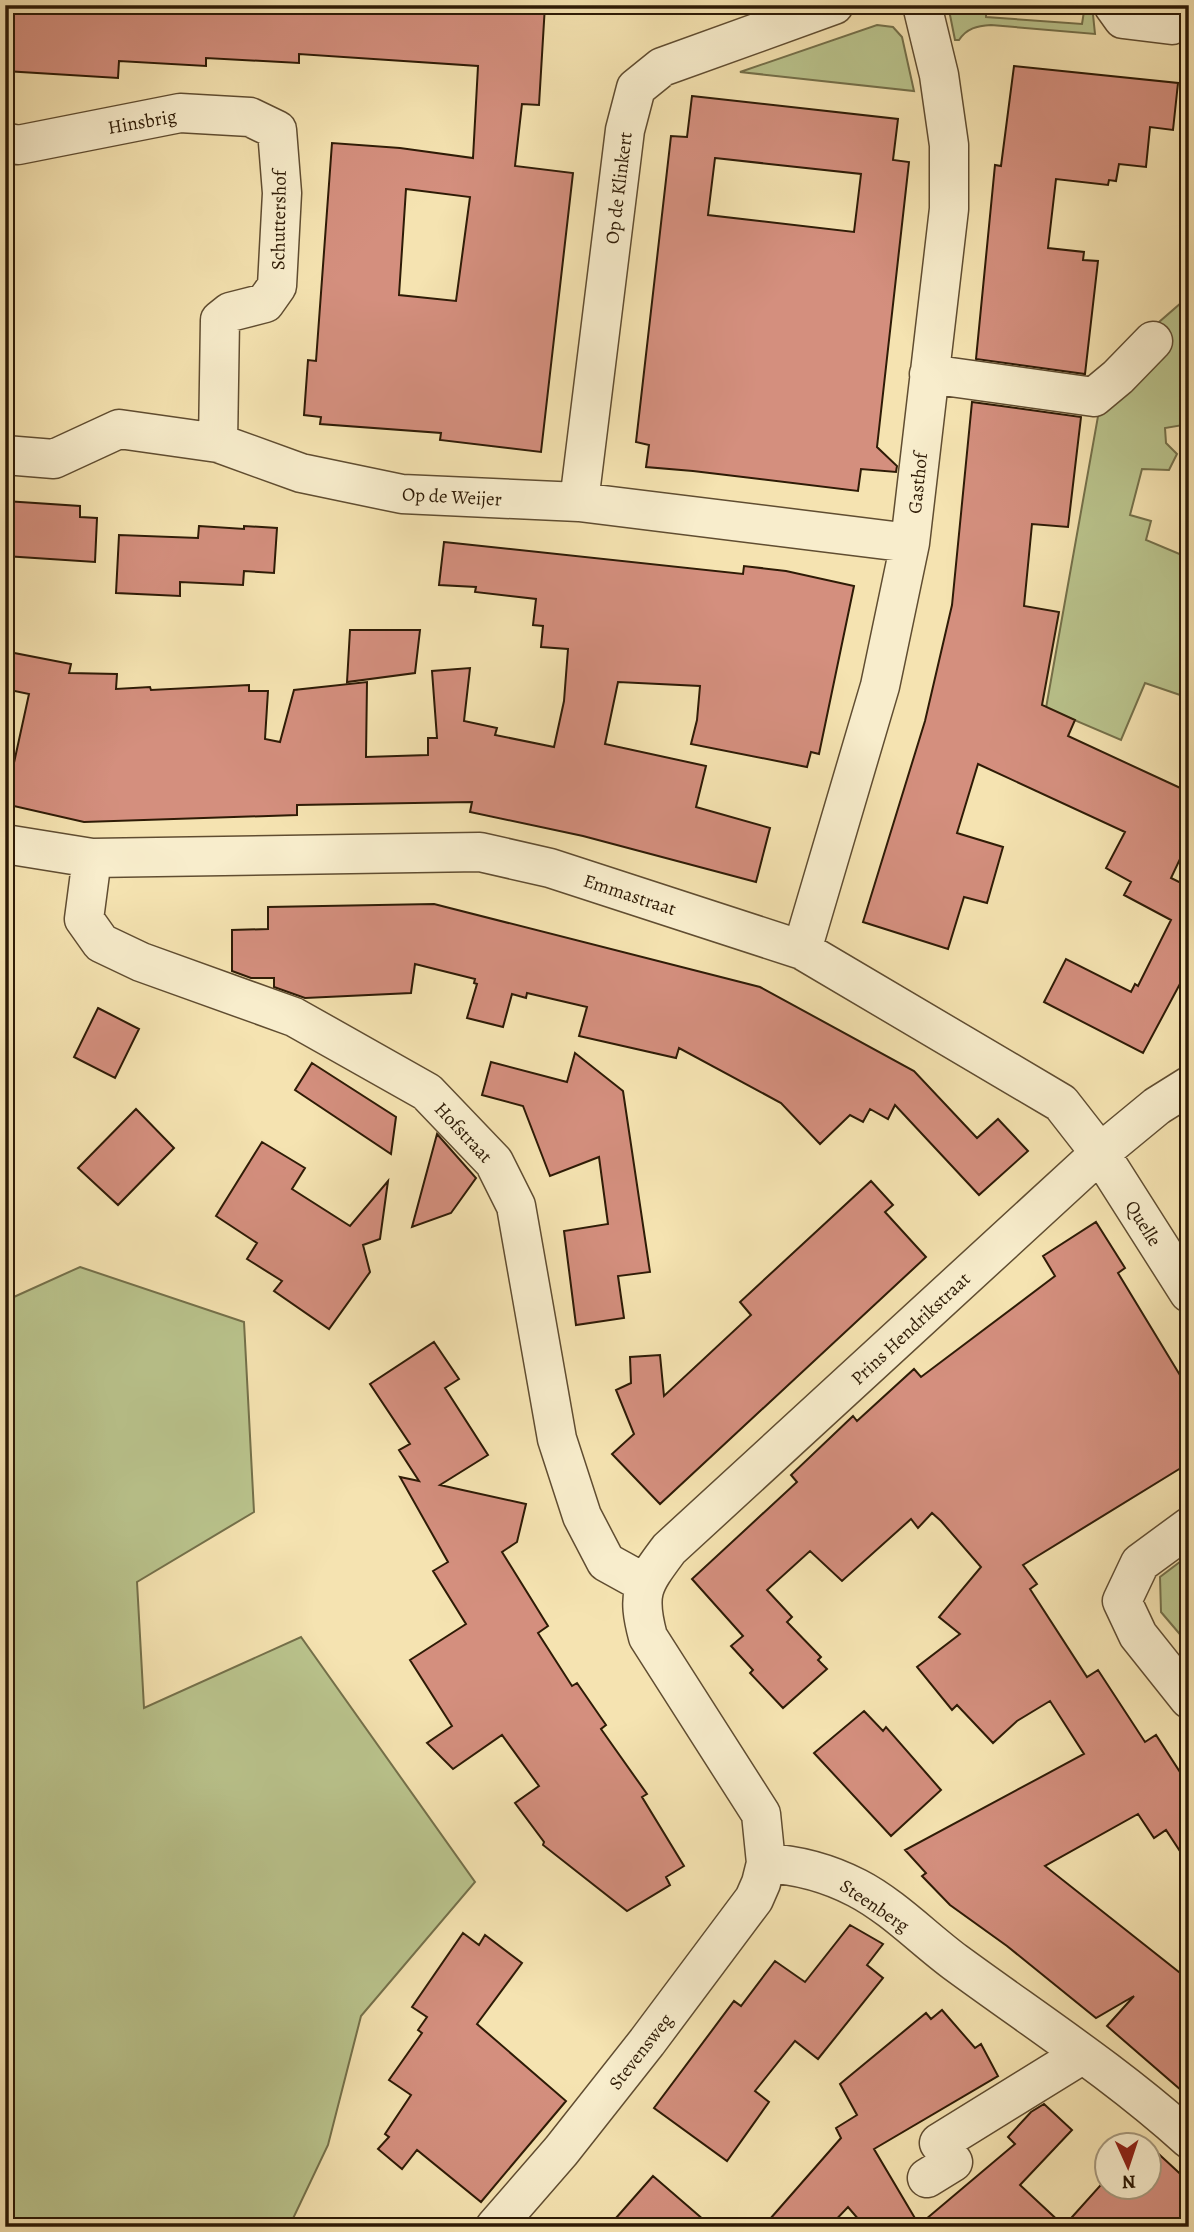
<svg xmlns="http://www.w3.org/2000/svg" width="1194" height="2232" viewBox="0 0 1194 2232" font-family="Alegreya,serif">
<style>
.green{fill:#bac48d;stroke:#74704a;stroke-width:2}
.building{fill:#d48f7e;stroke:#2e1b06;stroke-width:2;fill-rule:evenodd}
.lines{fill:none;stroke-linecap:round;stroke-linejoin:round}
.minor-casing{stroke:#604d31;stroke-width:41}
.minor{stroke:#f8edcc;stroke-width:38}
.labels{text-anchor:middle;stroke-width:7;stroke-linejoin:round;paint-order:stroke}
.street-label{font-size:19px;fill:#2e1b06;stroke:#f8edcc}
</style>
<rect width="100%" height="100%" fill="#f5e3b1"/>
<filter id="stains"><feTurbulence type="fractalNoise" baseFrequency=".00286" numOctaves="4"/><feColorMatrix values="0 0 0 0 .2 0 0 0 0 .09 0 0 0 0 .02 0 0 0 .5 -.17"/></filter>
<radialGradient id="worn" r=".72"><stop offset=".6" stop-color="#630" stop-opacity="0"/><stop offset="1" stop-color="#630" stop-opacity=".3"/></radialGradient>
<path class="green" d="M948 5H986V17L1082 24 1085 5H1092L1095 34 991 25C977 26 967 28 959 40H955Z
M877 25 893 27 902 37 914 91 740 72Z
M1189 296V424L1165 428 1166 443 1177 454 1169 470 1142 469 1130 515 1151 521 1146 540 1189 558V698L1145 683 1121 740 1046 708 1100 405 1143 336Z
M80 1267 244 1322 254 1512 137 1582 144 1708 301 1637 475 1882 361 2016 328 2145 289 2227H5V1301Z
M1189 1555V1645L1161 1612 1160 1577Z"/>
<path class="building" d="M6 5H121V7L181 11 182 5 336 10 337 5H545L539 105 522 104 515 166 573 173 541 452 440 440 441 433 320 424 321 417 304 415 308 360 316 361 332 143 400 148 473 158 478 66 299 54V63L206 58V66L119 61 118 78 5 71ZM406 189 470 197 456 301 399 295Z
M1014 66 1178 83 1173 130 1150 127 1146 167 1119 164 1116 181 1109 180 1108 185 1056 179 1048 248 1084 252 1083 260 1098 261 1085 374 976 359 995 165 1001 166Z
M692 96 898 119 893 160 909 162 877 447 897 466 896 472 861 469 858 491 693 471 646 467 649 445 636 442 671 136 687 137ZM715 158 861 174 854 232 708 215Z
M972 402 1081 417 1068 527 1032 524 1024 606 1059 612 1042 705 1075 720 1068 736 1189 792V840L1171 878 1187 886 1189 883V967L1143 1053 1044 1002 1066 959 1131 992 1135 984 1138 986 1171 920 1124 895 1131 882 1106 868 1125 832 978 764 957 833 1003 847 987 903 964 897 948 949 863 922 925 721 952 605Z
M5 501 80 506V517L97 518 95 562 5 556Z
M199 526 244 529V526L277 528 274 573 244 571 243 585 180 582V596L116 593 119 535 198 538Z
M444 542 743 574 744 566 786 571 854 586 819 754 811 752 807 767 691 744 697 720 700 686 618 682 605 744 706 766 696 807 770 828 756 882 583 836 470 812 472 802 297 805V815L84 822 5 804 29 694 5 689V669L9 652 71 664 69 673 117 674 116 689 150 687 151 690 249 685V691H268L265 739 280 742 294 690 367 682 366 757 428 755V738H437L432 671 470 668 464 721 497 728 495 735 554 747 564 701 568 649 541 647 543 626 533 625 536 599 475 592 476 587 439 585Z
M350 630H420L415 673 347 682Z
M434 904 760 987 914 1071 977 1138 998 1119 1028 1151 979 1195 895 1105 888 1119 870 1109 863 1122 850 1115 820 1144 781 1103 679 1048 676 1058 579 1036 587 1007 527 993 526 998 512 994 503 1027 467 1018 477 984 474 983 475 979 415 964 411 993 305 998 274 987V978H251L232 971V930L268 929V907Z
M98 1008 139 1029 115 1078 74 1057Z
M575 1053 623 1091 650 1272 618 1276 624 1318 576 1325 564 1231 608 1224 599 1157 550 1176 523 1106 482 1095 491 1062 567 1082Z
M312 1063 396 1117 391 1154 295 1090Z
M136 1109 174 1148 118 1205 78 1168Z
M437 1134 476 1178 451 1213 412 1227Z
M262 1142 305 1168 292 1189 350 1226 388 1181 380 1239 363 1245 370 1272 329 1329 274 1291 282 1281 247 1259 257 1243 216 1216Z
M871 1181 893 1205 885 1212 926 1257 660 1504 612 1454 634 1434 616 1390 631 1383 630 1357 660 1355 664 1396 751 1315 740 1302Z
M1096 1222 1125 1268 1118 1273 1189 1390V1463L1023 1565 1037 1584 1030 1589 1087 1677 1098 1670 1145 1742 1156 1735 1189 1786V1865L1166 1830 1154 1838 1138 1814 1045 1866 1189 1980V2097L1107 2026 1134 1996 1096 2018 1007 1946 950 1905 922 1876 926 1873 905 1850 1084 1754 1050 1701 1017 1721 993 1743 957 1705 952 1710 917 1667 960 1634 939 1617 981 1567 941 1521 932 1513 918 1528 911 1519 842 1581 810 1551 767 1590 792 1617 787 1622 821 1657 818 1660 827 1669 783 1708 750 1673 753 1670 731 1646 743 1636 692 1579 797 1482 791 1475 853 1416 857 1421 914 1369 921 1377 1055 1276 1043 1256Z
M434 1342 459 1379 445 1388 488 1455 440 1485 526 1504 517 1542 502 1552 548 1626 538 1633 572 1686 577 1683 606 1725 601 1729 647 1794 642 1797 684 1866 666 1877 670 1885 627 1911 543 1845 544 1842 515 1803 539 1786 502 1735 453 1769 427 1743 452 1726 410 1660 466 1624 433 1571 448 1562 400 1477 419 1481 399 1450 410 1444 370 1384Z
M864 1711 883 1731 886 1727 941 1790 891 1836 814 1753Z
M850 1925 883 1944 867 1965 883 1978 818 2059 795 2041 755 2091 769 2102 727 2161 654 2108 734 2001 741 2006 775 1961 805 1982Z
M463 1933 479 1945 485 1935 522 1963 477 2024 566 2101 481 2202 417 2150 402 2169 378 2149 389 2137 385 2134 411 2095 389 2080 422 2033 418 2030 427 2017 412 2007Z
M942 2010 975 2048 981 2044 998 2076 874 2149 919 2225 1015 2144 1008 2137 1031 2112 1044 2104 1072 2130 1020 2185 1064 2226 1107 2178V2187H1149V2145L1189 2182V2227H865L848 2207 829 2227H763L841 2138 836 2128 857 2115 840 2084 926 2013 931 2019Z
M653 2176 712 2227H608Z"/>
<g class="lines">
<defs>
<path id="minor" d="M1113 5 1123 19 1172 25 1184 19 1189 8
M5 142 18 145 180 113 250 117 277 130 282 193 277 286 265 303 230 312 220 320 218 443
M929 374 1094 397 1118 377 1153 341
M5 455 54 459 119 429 218 443 301 473 402 494 579 502 910 543
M579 502 625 130 636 88 662 67 834 5
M5 844 92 858 480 852 550 868 802 950 1061 1103 1100 1153 1189 1293
M92 858 84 919 101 943 141 962 294 1017 427 1092 494 1162 516 1206 557 1439 582 1516 606 1562 644 1583
M802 950 880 686 910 543 949 209V145L939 75 922 5
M1189 1527 1140 1563 1122 1601 1138 1635 1189 1699
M766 1863C799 1865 828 1873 857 1888 892 1906 924 1939 955 1962 1034 2020 1116 2073 1189 2139
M927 2178 953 2162 939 2143 1083 2054
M495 2227 561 2151 647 2042 754 1899 761 1883 766 1863 761 1814 648 1637C636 1592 643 1584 669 1549L1100 1153 1157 1106 1189 1086"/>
</defs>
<use href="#minor" class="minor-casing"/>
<use href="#minor" class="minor"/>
</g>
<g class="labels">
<g class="street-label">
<text transform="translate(142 121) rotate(-10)" y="7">Hinsbrig</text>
<text transform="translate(618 188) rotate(-83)" y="7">Op de Klinkert</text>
<text transform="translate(278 220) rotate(-89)" y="7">Schuttershof</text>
<text transform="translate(917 483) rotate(-84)" y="7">Gasthof</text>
<text transform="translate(452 496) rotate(3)" y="7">Op de Weijer</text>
<text transform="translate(630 894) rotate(18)" y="7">Emmastraat</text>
<text transform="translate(464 1132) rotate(47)" y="7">Hofstraat</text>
<text transform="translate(1144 1223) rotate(58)" y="7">Quelle</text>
<text transform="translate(910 1328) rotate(-43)" y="7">Prins Hendrikstraat</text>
<text transform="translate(875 1905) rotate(34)" y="7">Steenberg</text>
<text transform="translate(640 2051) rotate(-52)" y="7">Stevensweg</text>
</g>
</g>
<rect width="1194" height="2232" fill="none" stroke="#f5e3b1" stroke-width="28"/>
<rect x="7" y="7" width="1180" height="2218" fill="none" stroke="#2e1b06" stroke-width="3.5"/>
<rect x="14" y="14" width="1166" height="2204" fill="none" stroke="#2e1b06" stroke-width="2"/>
<g transform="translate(1128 2166) rotate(177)"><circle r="33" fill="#f8edcc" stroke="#a7997d" stroke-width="2"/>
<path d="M0-5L12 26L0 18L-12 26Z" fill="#8f2418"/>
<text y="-10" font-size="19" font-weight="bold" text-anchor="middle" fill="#2e1b06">N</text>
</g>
<rect width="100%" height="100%" filter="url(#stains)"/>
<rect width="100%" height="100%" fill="url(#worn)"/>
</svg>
